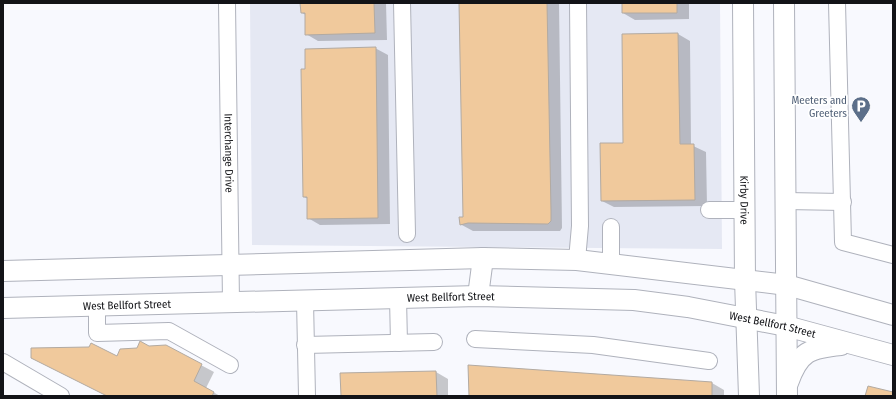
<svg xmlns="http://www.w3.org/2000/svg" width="896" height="399" viewBox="0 0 896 399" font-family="'Fira Sans Condensed',sans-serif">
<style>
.built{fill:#e5e8f3}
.shadow{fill:#0003}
.building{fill:#f0c99c;stroke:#b2aaa2}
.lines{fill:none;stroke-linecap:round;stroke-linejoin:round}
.minor-casing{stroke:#afb2bc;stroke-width:18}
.major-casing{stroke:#afb2bc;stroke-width:22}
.minor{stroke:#fff;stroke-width:16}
.major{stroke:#fff;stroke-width:20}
.labels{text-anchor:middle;stroke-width:3.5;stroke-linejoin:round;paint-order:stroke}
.service-label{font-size:11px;fill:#4e5e75;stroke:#fff;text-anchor:end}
.street-label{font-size:11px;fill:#121317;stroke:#fff}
</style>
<rect width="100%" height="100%" fill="#f8f9fe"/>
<path class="built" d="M250 3H720L722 249 252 245Z"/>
<path class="shadow" d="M301 3H386L387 40 318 41 306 34V15L302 13Z
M460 3H559L562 228 560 231H473L460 224 464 218Z
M623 3H689V19L635 20 623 13Z
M678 34 690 41 691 145 706 152 707 206 614 207 602 201Z
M375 48 388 55 390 224 320 225 308 218V199L304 197Z
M165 346 214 372 206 388 220 396H107L117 357 137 349Z
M436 372 448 379V396H342Z
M712 383 724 390V396H470Z"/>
<path class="building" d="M300 3H374L375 33 305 35V13H301Z
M459 3H547L551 211V221L548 224 468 223 460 225 459 217H463Z
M622 3H677V13H622Z
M678 33 680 144H694L695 200 601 201 600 143H623L622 34Z
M376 47 378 218 307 219V197H303L301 69H305V49Z
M140 341 149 346 166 345 202 364 194 381 214 392 212 396H107L31 358V348L89 347 91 343 117 356 120 349 137 348Z
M468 365 712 382V396H469Z
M436 371 437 396H341L340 373Z
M868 386 893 392V396H865Z"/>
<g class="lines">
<defs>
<g id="minor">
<path id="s1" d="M227 3 231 302"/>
<path d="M402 3 407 234"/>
<path d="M837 3 843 242 893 255"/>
<path d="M786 201 843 202"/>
<path d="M709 210H744"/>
<path d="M611 227V264"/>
<path d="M577 260 580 226 578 3"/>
<path d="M398 298 399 343"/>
<path d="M305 301 307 396"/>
<path d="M97 306V333L169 331 230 365"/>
<path d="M475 339 593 345 709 361"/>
<path d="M305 345 434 342"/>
<path d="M3 362 61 396"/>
</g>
<g id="major">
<path id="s2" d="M743 3 745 280 749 396"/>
<path d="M784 3 787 396"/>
<path d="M3 271 483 258 577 260 787 285 893 315"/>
<path d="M478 296 483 258"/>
<path id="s3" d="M3 308 478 296 634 300 688 307 786 326 893 355"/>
<path d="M788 383C799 351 810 348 841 345"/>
</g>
</defs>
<use href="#minor" class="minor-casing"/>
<use href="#major" class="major-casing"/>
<use href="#minor" class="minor"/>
<use href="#major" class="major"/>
</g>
<defs>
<symbol id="parking-pin" viewBox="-11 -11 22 30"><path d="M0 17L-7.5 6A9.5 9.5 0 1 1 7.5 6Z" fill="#5c6f8a" stroke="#fff"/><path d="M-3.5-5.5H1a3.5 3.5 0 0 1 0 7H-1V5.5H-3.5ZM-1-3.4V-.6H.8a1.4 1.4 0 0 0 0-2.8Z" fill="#fff"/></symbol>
</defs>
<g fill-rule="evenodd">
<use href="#parking-pin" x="850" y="95" width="22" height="30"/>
</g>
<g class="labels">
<g class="service-label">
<text x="847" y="104">Meeters and<tspan x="847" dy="13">Greeters</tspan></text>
</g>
<g class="street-label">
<text dy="4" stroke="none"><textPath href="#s1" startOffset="150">Interchange Drive</textPath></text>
<text dy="4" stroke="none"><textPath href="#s2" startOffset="197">Kirby Drive</textPath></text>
<text dy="4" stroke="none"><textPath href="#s3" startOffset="448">West Bellfort Street</textPath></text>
<text dy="4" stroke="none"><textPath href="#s3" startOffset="124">West Bellfort Street</textPath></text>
<text dy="4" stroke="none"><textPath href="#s3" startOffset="772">West Bellfort Street</textPath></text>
</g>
</g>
<rect width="896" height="399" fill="none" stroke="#121317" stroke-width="8"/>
</svg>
